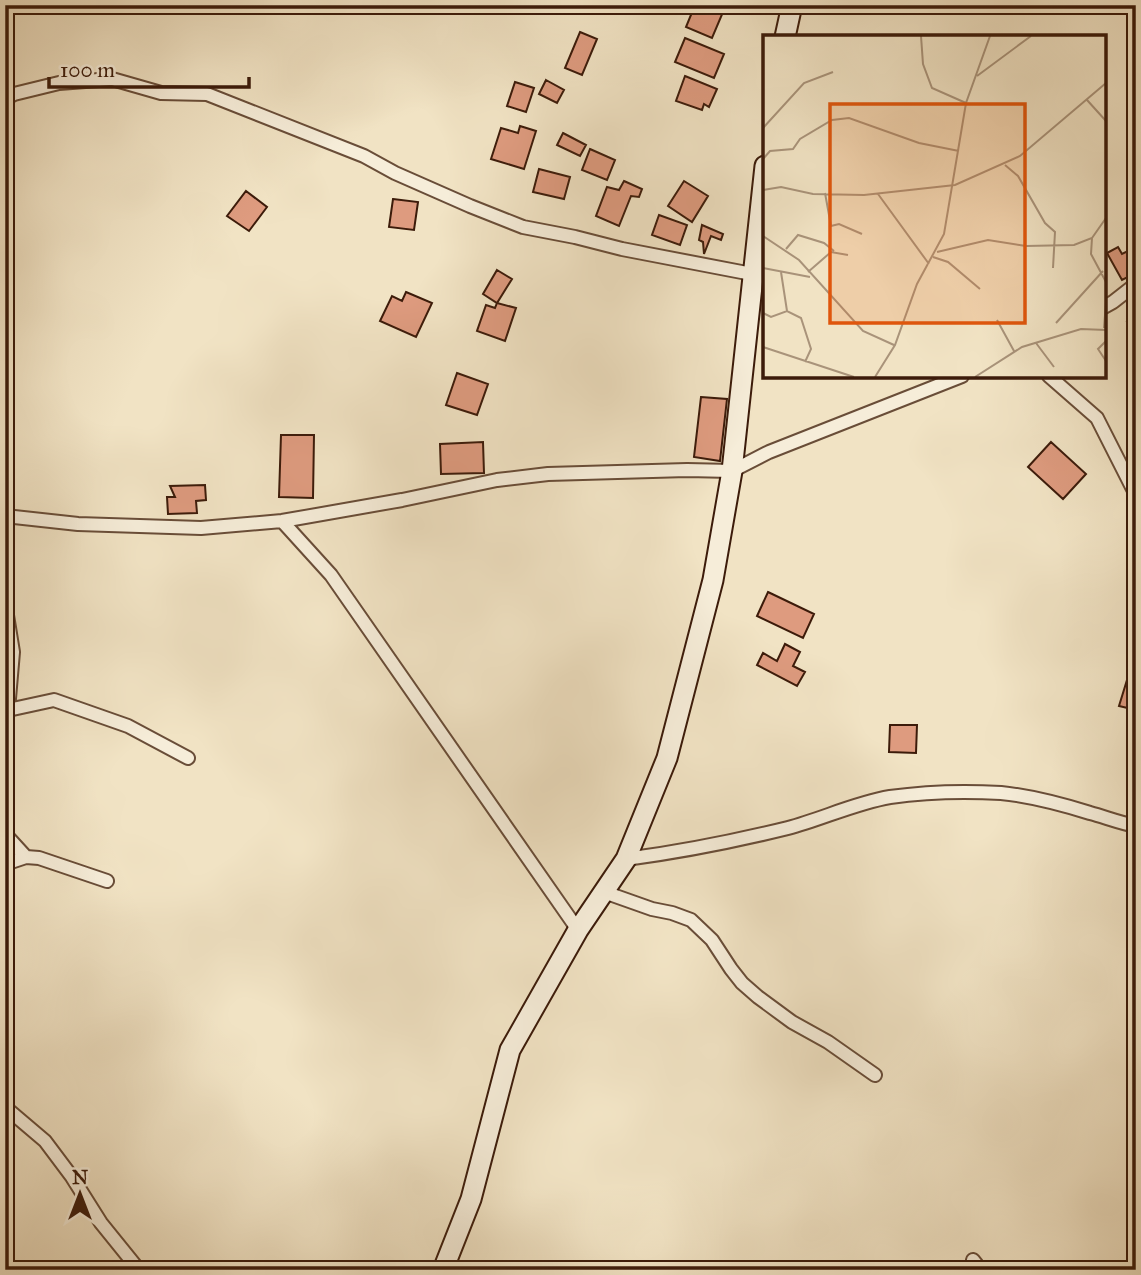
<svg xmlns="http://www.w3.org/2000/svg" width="1141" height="1275" viewBox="0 0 1141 1275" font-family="'IM FELL Great Primer',serif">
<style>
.building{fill:#de9b7f;stroke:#3c1b0a;stroke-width:2}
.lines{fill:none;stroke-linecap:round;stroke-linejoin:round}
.minor-casing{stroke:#694d38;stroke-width:16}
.secondary-casing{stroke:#3c1b0a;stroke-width:23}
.minor{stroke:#f6edd9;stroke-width:12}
.secondary{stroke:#f6edd9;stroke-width:19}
.inset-road{fill:none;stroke:#a9937a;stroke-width:2}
.view{fill:#df560c;fill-opacity:0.15;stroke:#df560c;stroke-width:3.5}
.inset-edge{fill:none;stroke:#3c1b0a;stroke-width:3.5}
</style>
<rect width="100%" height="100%" fill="#f1e3c4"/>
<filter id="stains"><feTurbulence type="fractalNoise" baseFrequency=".00286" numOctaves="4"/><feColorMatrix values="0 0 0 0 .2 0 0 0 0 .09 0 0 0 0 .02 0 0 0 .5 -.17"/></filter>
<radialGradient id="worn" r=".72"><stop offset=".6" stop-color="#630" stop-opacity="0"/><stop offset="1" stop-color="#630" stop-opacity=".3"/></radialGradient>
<path class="building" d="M695 5H726L712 38 686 27Z
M580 32 597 39 582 75 565 68Z
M685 38 724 54 714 78 675 62Z
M685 76 717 89 709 107 704 104 702 110 676 101Z
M546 80 564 90 557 103 539 94Z
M515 82 534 88 526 112 507 106Z
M520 126 536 131 524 169 491 159 501 128 518 133Z
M563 133 586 145 580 156 557 145Z
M590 149 615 160 607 180 582 170Z
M539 169 570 177 564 199 533 192Z
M624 181 642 189 639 197 631 196 619 226 596 216 607 187 619 190Z
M684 181 708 196 692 222 668 206Z
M246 191 267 207 249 231 227 216Z
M393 199 418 202 414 230 389 227Z
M659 215 687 225 680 245 652 235Z
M702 225 723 234 721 240 711 236 704 254 703 242 699 240Z
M1118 247 1122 254 1136 247V273L1122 280 1107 253Z
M497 270 512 279 497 303 483 294Z
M406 292 432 303 416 337 380 321 392 296 402 301Z
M497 303 516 308 505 341 477 331 486 305 495 308Z
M1136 307V335L1127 322 1132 318 1128 312Z
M457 373 488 384 477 415 446 405Z
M701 397 727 399 720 461 694 457Z
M281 435H314L313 498 279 497Z
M483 442 484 473 441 474 440 444Z
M1051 442 1086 474 1063 499 1028 467Z
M205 485 206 500 196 501 197 513 168 514 167 497H175L170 486Z
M768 592 814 614 803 638 757 616Z
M785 644 800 652 793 666 805 672 797 686 757 665 763 653 777 661Z
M1131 667 1136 668V710L1119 706Z
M890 725H917L916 753 889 752Z"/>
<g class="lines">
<defs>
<path id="minor" d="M5 99 14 94 59 83 112 79 161 93 207 94 364 156 395 173 470 206 523 227 575 237 622 249 752 274
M1104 307 1113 302 1136 284
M1049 376 1097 418 1136 495
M5 516 78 524 201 528 282 521 402 500 497 480 548 474 687 470 732 471 769 452 962 376
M282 521 331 575 578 930
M5 603 13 652 8 710 54 700 128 726 188 758
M5 834 26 857
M626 859C680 852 735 841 788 828 822 819 855 803 890 797 925 792 967 791 1001 793 1031 796 1061 804 1090 813 1105 817 1120 823 1136 826
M5 864 26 857 39 858 107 881
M604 892 652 909 672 913 691 920 712 940 731 969 742 983 758 997 792 1022 828 1042 875 1075
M5 1107 45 1141 72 1177 101 1223 139 1270
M973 1260 981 1270"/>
<path id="secondary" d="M785 37 792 5
M443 1270 471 1199 510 1050 578 930 626 859 667 758 713 580 732 471 765 166"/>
</defs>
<use href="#minor" class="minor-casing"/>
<use href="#secondary" class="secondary-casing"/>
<use href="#minor" class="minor"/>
<use href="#secondary" class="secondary"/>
</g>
<g transform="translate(763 35)">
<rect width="343" height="343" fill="#f1e3c4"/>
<path class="inset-road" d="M158 1 160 29 169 53 203 68M214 41 268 1M324 65 343 86M0 93 41 48 70 37M0 124 7 116 30 114 37 104 69 85 86 83 156 108 196 116M242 130 255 141 282 188 292 197 290 233M0 155 18 152 50 159 101 160 192 150 257 121 343 48M62 158 68 191 76 189 99 199M115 159 166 229M0 201 36 225 100 296 131 310M329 203 328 219 343 247M23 214 35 200 61 208 71 216M174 217 225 205 263 211 311 210 329 203 343 183M170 222 185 227 217 254M0 233 47 242M18 237 24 276M45 237 68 217 85 220M0 278 8 282 24 276 38 283 48 314 42 327M234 285 251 316M293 288 340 236M341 293 343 267M273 308 291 332M0 312 91 342M343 326 335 314 343 306M112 342 132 310 154 249 181 199 203 68 227 1M212 342 259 312 318 294 343 295"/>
<path class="view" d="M67 69H262V288H67Z"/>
<rect width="343" height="343" class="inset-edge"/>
</g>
<rect width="1141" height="1275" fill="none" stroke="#f1e3c4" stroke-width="28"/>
<rect x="7" y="7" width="1127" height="1261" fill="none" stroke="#3c1b0a" stroke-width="3.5"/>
<rect x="14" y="14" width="1113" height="1247" fill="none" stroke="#3c1b0a" stroke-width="2"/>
<g transform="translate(80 1194)" stroke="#f6edd9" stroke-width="5" paint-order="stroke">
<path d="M0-5L12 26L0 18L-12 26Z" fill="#3c1b0a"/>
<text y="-10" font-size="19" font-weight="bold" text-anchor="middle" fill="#3c1b0a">N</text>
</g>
<path d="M49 77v10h200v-10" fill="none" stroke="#3c1b0a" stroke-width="3.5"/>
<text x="60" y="77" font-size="21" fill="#3c1b0a" stroke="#f6edd9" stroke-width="5" paint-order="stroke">100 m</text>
<rect width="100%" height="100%" filter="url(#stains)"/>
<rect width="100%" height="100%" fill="url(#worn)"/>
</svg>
